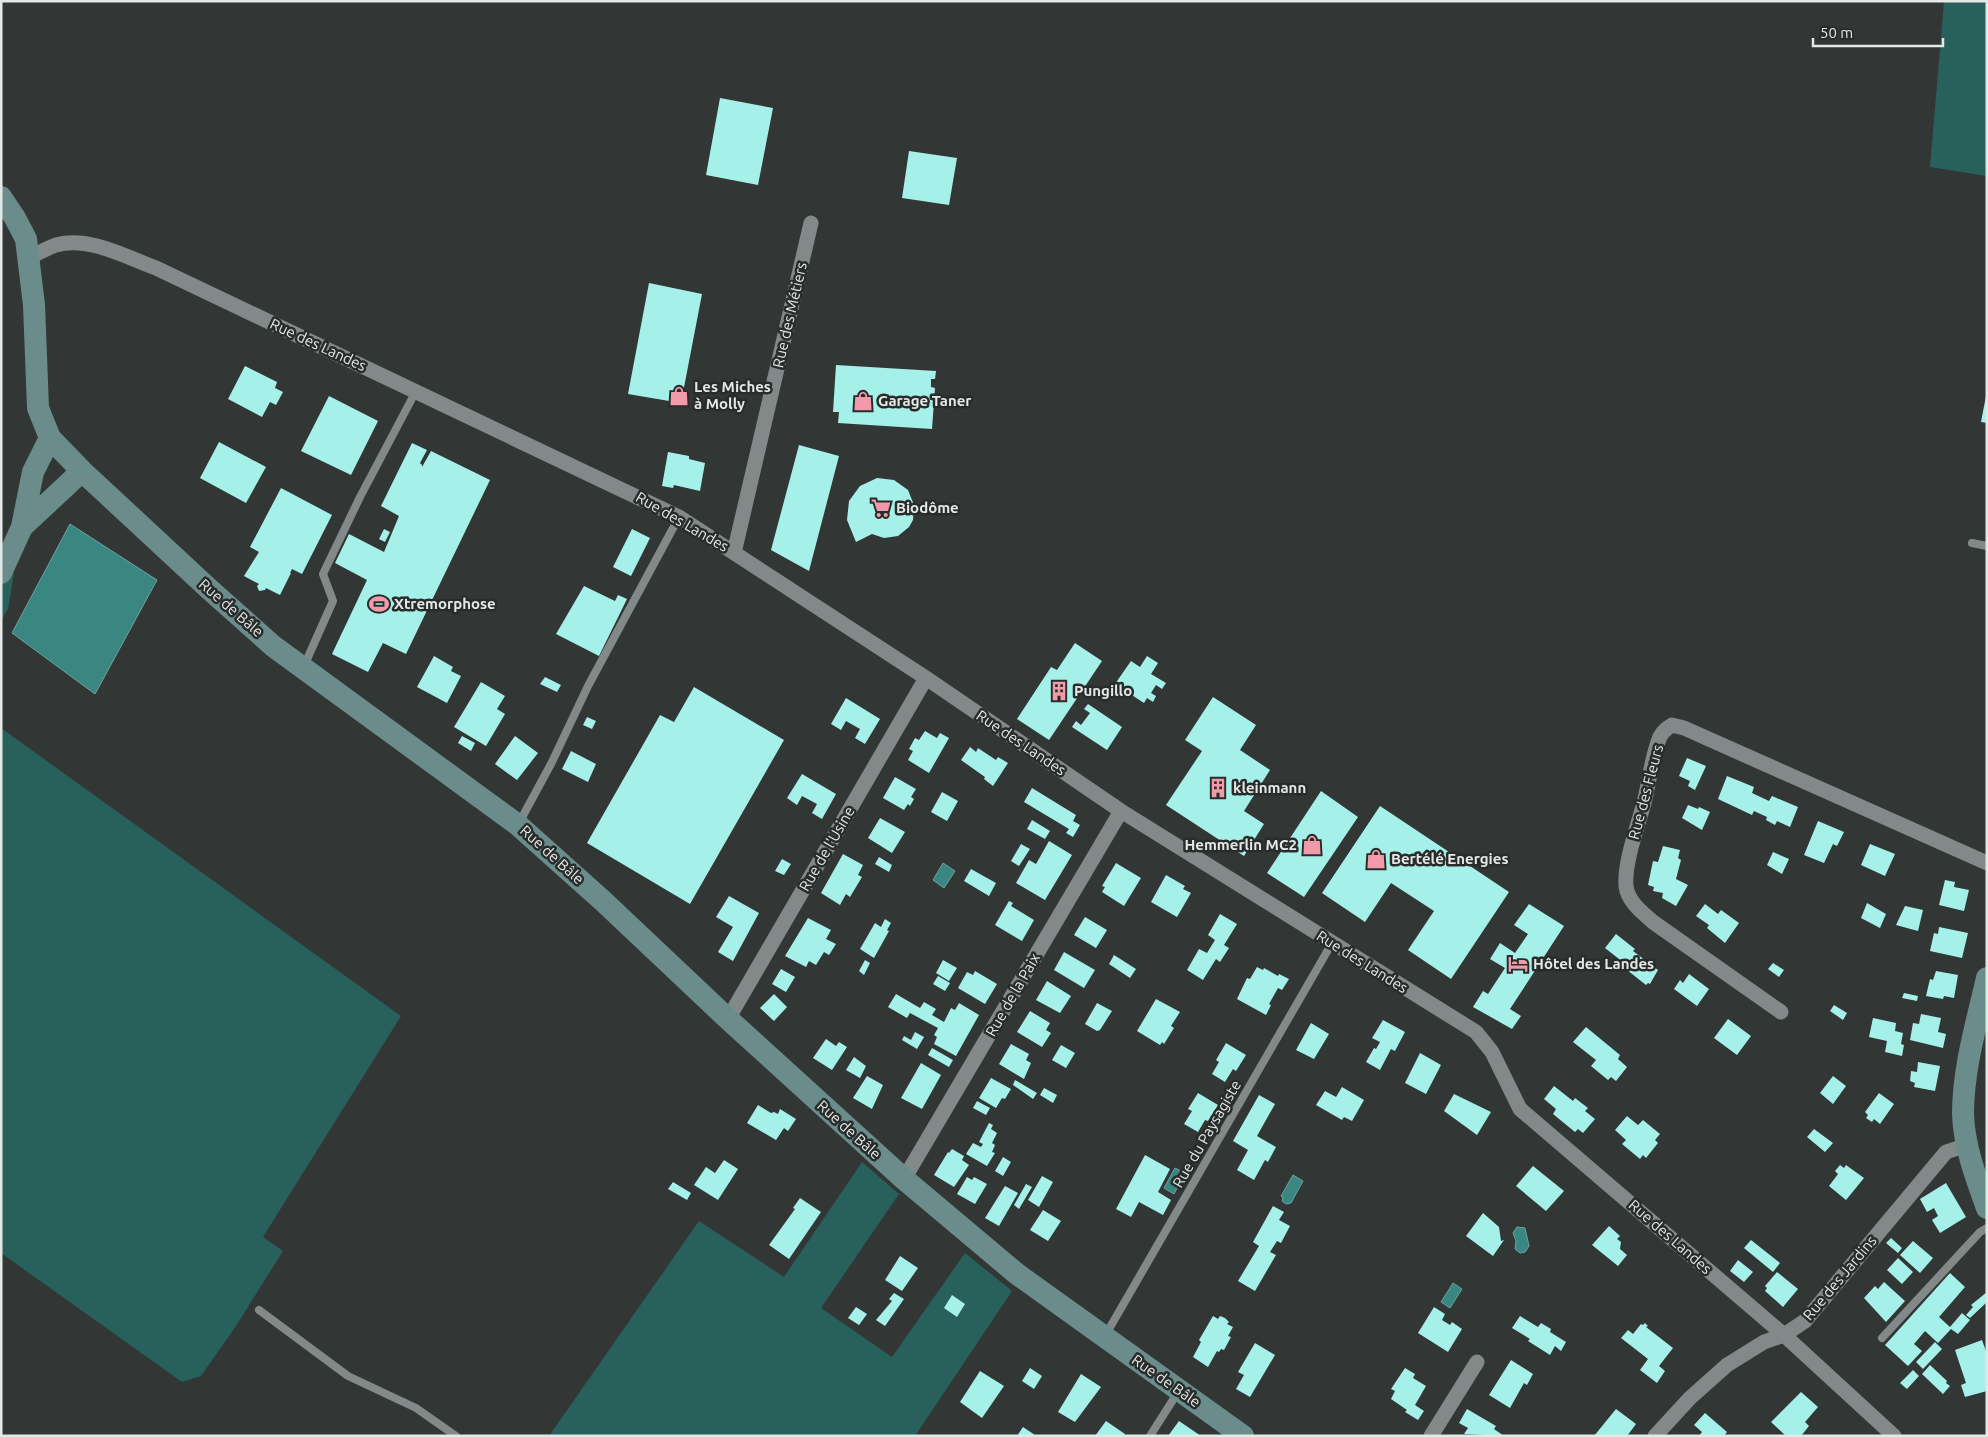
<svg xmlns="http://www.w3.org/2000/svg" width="1988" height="1437" viewBox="0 0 1988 1437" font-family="Ubuntu,sans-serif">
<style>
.green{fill:#28605b}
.water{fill:#3a8680;stroke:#6da39f}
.building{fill:#a5f1ea}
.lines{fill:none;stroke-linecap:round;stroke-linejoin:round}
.lane{stroke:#838888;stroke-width:8}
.street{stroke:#838888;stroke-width:15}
.secondary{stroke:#6a8d8b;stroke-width:22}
.labels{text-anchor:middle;stroke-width:5;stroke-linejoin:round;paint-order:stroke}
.street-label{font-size:15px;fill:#e5e8e7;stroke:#282d2c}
.poi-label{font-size:15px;font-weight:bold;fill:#e5e8e7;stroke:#282d2c;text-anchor:start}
</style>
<rect width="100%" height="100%" fill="#323736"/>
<path class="green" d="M1944 1H1987V176L1930 167Z
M14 573 8 609 1 621V578Z
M1 728 401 1016 263 1237 283 1251 236 1326 201 1376 182 1382 1 1253Z
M862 1162 899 1194 821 1308 892 1357 965 1253 1012 1291 915 1436H549L699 1221 784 1277Z"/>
<path class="water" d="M70 524 157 580 95 694 12 633Z
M943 863 955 871 944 888 933 880Z
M1175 1168 1185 1173 1174 1194 1164 1188Z
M1293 1175 1303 1181 1291 1203 1286 1204 1282 1201 1283 1198 1281 1196Z
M1517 1227 1525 1228 1529 1246 1525 1252 1520 1253 1515 1249 1516 1241 1513 1233Z
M1453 1283 1462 1289 1450 1308 1441 1302Z"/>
<path class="building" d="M720 98 773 108 758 185 706 175Z
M909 151 957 158 949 205 902 198Z
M649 283 702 294 681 403 628 394Z
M836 365 936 371 935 379H931V387L935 388 932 429 838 423 839 412H833Z
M245 366 277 382 275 388 283 392 276 405 270 402 262 417 228 399Z
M329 396 378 421 351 475 301 451Z
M1986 396H1987V423L1981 422Z
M219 442 266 467 246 503 200 478Z
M412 443 427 450 420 463 422 465V467L431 451 490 480 406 654 383 643 368 672 332 654 367 580 335 563 349 534 384 552 399 516 381 506Z
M799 445 839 456 809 571 771 550Z
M668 452 689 456V459L705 463 700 491 674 485 673 488 662 486Z
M877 478 894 480 908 490 914 505 913 520 909 527 898 536 884 538 872 534 856 542 847 520 849 501 860 486Z
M281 488 332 515 302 574 292 569 290 573H291L280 595 266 588 265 590 259 591 257 586 259 584 244 576 259 552 250 547Z
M384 529 390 532 385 542 379 539Z
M632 529 650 538 631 576 613 567Z
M584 586 615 601 618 595 627 599 599 656 556 634Z
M1075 643 1102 661 1049 740 1017 719 1051 667 1057 670Z
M434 656 453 667 451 671 461 676 447 703 417 687Z
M1147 656 1158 663 1151 674 1166 683 1162 689 1156 685 1151 693 1156 696 1153 702 1147 698 1144 703 1115 684 1131 661 1140 667Z
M545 677 561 685 557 692 540 684Z
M481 682 505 696 497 709 505 714 486 746 454 727Z
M694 687 784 740 690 904 587 843 660 715 674 722Z
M1213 697 1256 725 1240 750 1270 770 1244 811 1264 824 1244 856 1166 805 1202 751 1185 740Z
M846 698 880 719 865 744 855 738 860 729 846 721 841 730 831 724Z
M1088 704 1122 727 1107 750 1072 727 1076 721 1081 725 1090 713 1084 709Z
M587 717 596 721 592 729 583 725Z
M925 731 937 738 940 733 949 738 929 773 908 760 913 751 909 749 915 738 919 740Z
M462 736 475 743 471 751 458 743Z
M515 736 538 753 517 780 495 764Z
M970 747 976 752 978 748 996 760 998 757 1008 763 993 786 984 779 985 777 961 760Z
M571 751 596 764 588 782 562 769Z
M1687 758 1706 766 1695 790 1688 786 1690 781 1679 776Z
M802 774 836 794 822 819 812 813 817 804 802 796 797 805 787 798Z
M1727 776 1754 787 1752 793 1769 801 1772 796 1798 807 1790 827 1777 821 1775 825 1766 820 1767 817 1754 811 1752 815 1718 799Z
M895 777 916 789 911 797 914 799 910 806 908 804 904 810 883 798Z
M1032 788 1076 815 1073 821 1080 825 1073 837 1066 833 1069 829 1024 802Z
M1321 791 1358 817 1304 897 1267 873Z
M942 792 958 801 947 821 931 812Z
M1688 805 1698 809 1699 807 1710 812 1702 830 1682 818Z
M1380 806 1509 892 1451 979 1408 950 1434 911 1391 883 1365 922 1322 893Z
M880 818 905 832 892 853 868 838Z
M1032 820 1050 831 1045 839 1027 829Z
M1818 821 1844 832 1837 846 1833 844 1824 863 1804 855Z
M1049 841 1072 855 1045 900 1016 883 1029 860 1036 864Z
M1021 844 1030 849 1019 866 1011 861Z
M1870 844 1895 854 1885 876 1861 865Z
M1663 846 1680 850 1678 858 1681 860 1676 879 1688 885 1676 906 1662 898 1663 893 1653 891 1654 887 1648 885 1653 861 1658 862Z
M1773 852 1789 859 1782 874 1767 865Z
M843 854 863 865 858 875 862 877 850 897 846 894 840 905 821 893Z
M879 857 892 865 889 872 875 864Z
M782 859 791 864 784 875 775 871Z
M1116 863 1141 878 1124 906 1102 892 1105 887 1102 886Z
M971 869 996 883 989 896 964 881Z
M1166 875 1185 886 1183 889 1191 893 1177 917 1151 902Z
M1945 880 1955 882 1954 887 1969 890 1964 911 1939 905Z
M729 896 759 913 733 961 718 952 733 927 716 917Z
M1009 901 1013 903 1011 906 1034 920 1022 941 995 925Z
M1867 903 1886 914 1880 928 1861 918Z
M1529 904 1564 926 1510 1009 1521 1016 1512 1029 1473 1007 1483 991 1488 994 1505 968 1490 959 1500 943 1515 953 1528 934 1514 925Z
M1705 904 1718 914 1721 910 1739 923 1725 943 1707 928 1709 925 1696 916Z
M1905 906 1923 910 1918 931 1896 925Z
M1220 914 1237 924 1224 945 1229 948 1220 962 1216 959 1203 980 1187 970 1199 949 1207 953 1215 940 1208 935Z
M1085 917 1107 930 1096 948 1074 935Z
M808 918 831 930 826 939 836 944 829 955 824 952 816 965 809 961 806 967 785 956Z
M885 919 891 923 887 930 889 931 874 958 860 949 875 923 881 927Z
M1939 927 1968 933 1962 958 1930 951 1934 933 1938 934Z
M1616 934 1635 949 1633 951 1658 970 1650 984 1648 983 1646 985 1617 962 1619 959 1605 948Z
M1064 952 1095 970 1084 988 1054 970Z
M1114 955 1136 969 1130 978 1109 964Z
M865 960 870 963 864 975 859 971Z
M943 960 957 968 949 981 936 973Z
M1773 963 1784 970 1779 977 1768 969Z
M1257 967 1263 970 1264 968 1278 976 1279 974 1289 979 1282 990 1278 988 1269 1004 1271 1005 1266 1015 1237 999 1247 978 1250 979Z
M781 969 795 977 786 992 772 984Z
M975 971 997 984 985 1004 958 988 967 972 973 975Z
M1936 971 1958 975 1954 998 1944 996 1943 999 1926 996 1930 979 1933 980Z
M1689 974 1709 989 1697 1006 1674 989 1680 980 1683 983Z
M938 976 950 983 945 991 933 984Z
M1047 981 1071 996 1060 1013 1036 1000Z
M1904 993 1918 996 1917 1001 1902 998Z
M774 994 787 1007 774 1021 760 1008Z
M896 994 920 1008 924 1002 936 1009 932 1015 944 1022 951 1008 955 1010 959 1003 979 1015 956 1056 934 1044 937 1037 934 1035 938 1028 910 1013 907 1018 888 1007Z
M1156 999 1180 1012 1171 1026 1174 1028 1164 1044 1162 1042 1160 1045 1137 1031Z
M1097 1003 1112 1011 1100 1030 1097 1031 1085 1024Z
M1834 1005 1847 1013 1843 1020 1830 1011Z
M1030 1011 1050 1023 1046 1030 1051 1033 1042 1047 1017 1032Z
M1921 1014 1941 1018 1938 1032 1946 1034 1943 1048 1910 1040 1913 1023 1919 1024Z
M1873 1018 1896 1023 1895 1031 1903 1033 1901 1044 1904 1045 1902 1056 1885 1052 1887 1041 1869 1037Z
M1728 1019 1751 1036 1737 1055 1714 1038Z
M1383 1020 1405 1032 1395 1051 1391 1049 1380 1070 1366 1062 1374 1048 1376 1049 1380 1042 1372 1038Z
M1311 1023 1329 1034 1314 1059 1296 1050Z
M1586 1027 1620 1055 1618 1059 1627 1067 1616 1081 1611 1077 1608 1080 1591 1066 1596 1060 1573 1042Z
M915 1032 924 1037 917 1049 902 1040 904 1036 911 1040Z
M826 1039 836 1046 839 1042 847 1047 832 1070 813 1058Z
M1226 1043 1246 1055 1236 1071 1233 1069 1225 1082 1212 1074 1219 1062 1216 1060Z
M1011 1044 1029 1054 1026 1060 1031 1063 1024 1079 999 1064Z
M1061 1045 1075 1053 1066 1068 1052 1060Z
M932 1048 953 1060 949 1067 928 1055Z
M1420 1053 1441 1065 1426 1094 1405 1083Z
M854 1057 866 1066 860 1078 846 1070Z
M1918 1062 1940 1066 1935 1091 1914 1087 1915 1083 1910 1081 1911 1071 1917 1072Z
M921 1063 941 1075 922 1109 901 1098Z
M867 1076 883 1085 872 1109 853 1098Z
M1833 1076 1846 1086 1833 1104 1820 1093Z
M991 1078 1011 1089 1005 1099 1002 1098 996 1108 979 1098Z
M1015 1080 1037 1093 1033 1099 1013 1085Z
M1554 1086 1573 1101 1575 1098 1588 1108 1585 1111 1595 1119 1583 1133 1578 1129 1575 1132 1553 1114 1556 1109 1544 1099Z
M1342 1087 1364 1100 1352 1121 1344 1117 1342 1120 1316 1105 1325 1091 1336 1097Z
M1044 1088 1057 1095 1053 1103 1040 1095Z
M1198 1093 1218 1105 1208 1121 1205 1120 1198 1132 1184 1124 1192 1111 1188 1109Z
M1879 1093 1894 1104 1880 1124 1874 1119 1872 1122 1866 1118 1868 1115 1865 1112Z
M1454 1094 1491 1112 1477 1135 1444 1111Z
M1259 1095 1275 1104 1257 1136 1276 1147 1268 1162 1265 1160 1254 1180 1237 1170 1248 1150 1233 1141Z
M977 1101 990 1108 986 1115 973 1108Z
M758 1105 771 1113 774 1112 778 1114 780 1109 796 1119 788 1131 784 1128 776 1140 747 1123Z
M1627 1116 1638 1125 1643 1120 1660 1134 1655 1140 1658 1143 1646 1158 1643 1155 1640 1159 1622 1144 1626 1140 1615 1130Z
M989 1123 993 1125 991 1129 997 1133 992 1143 995 1145 992 1152 995 1153 987 1166 966 1154 973 1143 981 1147 983 1144 979 1142Z
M1814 1129 1833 1143 1825 1152 1807 1137Z
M952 1149 964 1156 962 1160 969 1165 954 1187 934 1175 948 1152 949 1153Z
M1145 1155 1170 1169 1158 1192 1171 1200 1163 1215 1139 1202 1131 1217 1116 1209Z
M1003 1157 1011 1162 1003 1176 995 1171Z
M724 1160 738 1169 718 1200 694 1185 706 1167 715 1173Z
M1840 1165 1844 1168 1846 1165 1864 1178 1846 1200 1829 1186 1838 1174 1835 1171Z
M1533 1166 1564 1191 1546 1211 1516 1186Z
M1042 1176 1053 1182 1039 1207 1028 1200Z
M967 1177 972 1180 974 1177 987 1184 975 1204 957 1194Z
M673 1182 691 1193 687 1200 668 1189Z
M1946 1183 1966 1217 1940 1233 1932 1220 1938 1216 1934 1208 1927 1212 1920 1199Z
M1026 1184 1032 1187 1019 1209 1014 1205Z
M1005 1186 1018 1193 999 1226 985 1218Z
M800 1198 821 1212 789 1259 769 1245 795 1209 793 1208Z
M1273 1206 1284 1212 1279 1220 1290 1226 1281 1243 1277 1241 1270 1252 1276 1255 1255 1291 1238 1281 1259 1246 1253 1242Z
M1043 1210 1061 1221 1048 1241 1030 1230Z
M1483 1213 1499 1227 1501 1241 1504 1240 1493 1256 1466 1236Z
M1609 1226 1620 1236 1617 1239 1621 1242 1620 1249 1627 1255 1618 1266 1592 1245Z
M1891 1238 1902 1248 1898 1253 1886 1243Z
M1751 1240 1780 1263 1773 1272 1744 1248Z
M1913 1241 1933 1258 1920 1273 1900 1255Z
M900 1256 918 1268 902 1291 885 1280Z
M1898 1258 1913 1272 1902 1284 1887 1270Z
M1738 1260 1753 1272 1744 1282 1730 1271Z
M1777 1272 1798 1289 1783 1307 1765 1291 1767 1288 1765 1286Z
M1950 1273 1965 1287 1939 1317 1950 1327 1962 1313 1970 1320 1958 1334 1951 1329 1938 1343 1925 1331 1914 1344 1922 1351 1908 1366 1885 1345Z
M1884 1282 1905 1301 1886 1322 1864 1298 1875 1286 1878 1289Z
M1987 1292V1302L1970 1318 1966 1315 1973 1307 1971 1305Z
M894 1293 904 1299 885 1326 876 1320 892 1301 889 1299Z
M952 1295 965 1304 957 1317 944 1308Z
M856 1307 867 1314 859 1325 848 1318Z
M1434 1307 1445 1314 1442 1320 1450 1325 1452 1322 1462 1329 1448 1352 1418 1333Z
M1213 1316 1218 1319 1220 1316 1225 1318 1229 1322 1227 1324 1233 1327 1228 1336 1231 1337 1224 1350 1221 1349 1219 1352 1217 1351 1208 1367 1193 1357 1201 1342 1199 1340Z
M1520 1316 1538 1327 1541 1323 1551 1329 1550 1332 1566 1342 1561 1351 1555 1346 1550 1355 1528 1341 1530 1339 1512 1328Z
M1645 1323 1648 1326 1646 1327 1673 1348 1659 1366 1665 1371 1657 1383 1640 1370 1648 1359 1621 1338 1628 1330 1633 1334 1641 1324 1643 1325Z
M1982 1340 1987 1354V1391L1965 1397 1961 1385 1966 1383 1955 1350Z
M1935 1342 1942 1349 1923 1369 1916 1362Z
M1255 1343 1275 1355 1250 1397 1236 1389 1244 1375 1238 1372Z
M1511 1360 1533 1374 1527 1385 1524 1383 1510 1408 1489 1395Z
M1930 1365 1947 1381 1946 1383 1950 1386 1943 1394 1922 1374Z
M1030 1368 1042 1376 1034 1389 1022 1381Z
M1405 1368 1415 1374 1413 1378 1426 1386 1415 1405 1424 1411 1418 1420 1405 1412 1407 1410 1391 1399 1395 1391 1391 1389Z
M1913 1370 1919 1376 1907 1389 1900 1383Z
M980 1371 1004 1386 982 1418 960 1402Z
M1081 1374 1101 1387 1075 1422 1058 1412Z
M1801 1392 1818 1407 1805 1422 1809 1426 1801 1436H1786L1771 1422Z
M1467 1409 1496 1426 1494 1429 1504 1436 1464 1434 1468 1428 1459 1423Z
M1616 1409 1636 1424 1627 1436H1594Z
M1705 1413 1727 1432 1724 1436H1699L1702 1432 1694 1425Z
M1106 1421 1125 1434 1124 1436H1095Z
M1179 1421 1201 1436H1168Z
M1023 1427 1032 1433 1036 1436H1017Z"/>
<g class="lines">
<path class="lane" d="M1972 543 1987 546
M304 666 333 601 323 574 360 497 416 391
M519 823 552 762 588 686 679 517
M259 1310 348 1376 416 1408 456 1436
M1105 1336 1332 943
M1882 1338 1980 1232 1987 1228
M1150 1436 1178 1392"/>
<path class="street" d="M28 258C37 254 47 248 56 245 89 236 126 257 156 268L679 517 926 678 1121 811 1476 1032 1492 1052 1520 1109 1784 1335 1894 1436
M734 553 811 223
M1781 1012 1653 922C1642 912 1628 902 1626 886 1624 863 1638 825 1644 803 1649 783 1651 762 1658 742 1660 734 1665 729 1672 725L1684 728 1987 863
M728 1019 926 678
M904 1179 1121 811
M1431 1436 1477 1362
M1655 1436 1690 1398 1727 1365 1764 1342 1784 1335 1805 1321 1946 1152 1967 1145"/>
<path class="secondary" d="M1 197 15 218 26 239 34 305 38 408 50 438 82 471 208 588 273 646 518 825 603 901 728 1019 904 1179 1017 1274 1243 1436
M22 527 82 471
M1 573 22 527 33 472 50 438
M1987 978C1977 1022 1963 1068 1963 1114 1964 1146 1976 1178 1987 1208"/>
</g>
<defs>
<symbol id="shop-bare" viewBox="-9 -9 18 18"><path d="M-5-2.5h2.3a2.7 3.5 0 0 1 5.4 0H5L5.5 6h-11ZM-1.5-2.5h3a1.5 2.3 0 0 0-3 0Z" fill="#f39aaa" stroke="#282d2c" stroke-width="2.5" paint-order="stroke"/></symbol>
<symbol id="supermarket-bare" viewBox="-9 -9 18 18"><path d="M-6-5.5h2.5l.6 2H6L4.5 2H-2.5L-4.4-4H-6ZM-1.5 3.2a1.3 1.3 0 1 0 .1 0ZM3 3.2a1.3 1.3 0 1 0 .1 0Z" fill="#f39aaa" stroke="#282d2c" stroke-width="2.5" paint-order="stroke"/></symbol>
<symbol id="stadium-bare" viewBox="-9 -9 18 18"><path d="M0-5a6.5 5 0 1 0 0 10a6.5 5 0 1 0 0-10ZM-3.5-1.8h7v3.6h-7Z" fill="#f39aaa" stroke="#282d2c" stroke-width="2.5" paint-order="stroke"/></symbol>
<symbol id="building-bare" viewBox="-9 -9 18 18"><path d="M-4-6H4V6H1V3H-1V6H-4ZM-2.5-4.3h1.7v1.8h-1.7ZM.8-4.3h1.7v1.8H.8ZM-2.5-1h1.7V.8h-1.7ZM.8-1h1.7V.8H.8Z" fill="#f39aaa" stroke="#282d2c" stroke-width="2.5" paint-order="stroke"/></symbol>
<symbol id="hotel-bare" viewBox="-9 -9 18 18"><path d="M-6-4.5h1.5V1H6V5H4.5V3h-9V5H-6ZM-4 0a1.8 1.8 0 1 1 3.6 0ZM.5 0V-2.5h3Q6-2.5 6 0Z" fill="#f39aaa" stroke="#282d2c" stroke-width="2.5" paint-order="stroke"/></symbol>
</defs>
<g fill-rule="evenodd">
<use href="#shop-bare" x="665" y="382" width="28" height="28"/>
<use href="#shop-bare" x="849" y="387" width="28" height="28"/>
<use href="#supermarket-bare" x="867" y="494" width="28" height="28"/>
<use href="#stadium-bare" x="365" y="590" width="28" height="28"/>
<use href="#building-bare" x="1045" y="677" width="28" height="28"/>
<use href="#building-bare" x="1204" y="774" width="28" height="28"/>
<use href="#shop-bare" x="1298" y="831" width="28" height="28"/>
<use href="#shop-bare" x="1362" y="845" width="28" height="28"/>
<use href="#hotel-bare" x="1504" y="950" width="28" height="28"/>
</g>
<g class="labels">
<g class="street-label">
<text transform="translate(790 315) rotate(-77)" y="5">Rue des Métiers</text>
<text transform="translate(318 345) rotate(25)" y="5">Rue des Landes</text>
<text transform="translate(682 522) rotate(30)" y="5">Rue des Landes</text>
<text transform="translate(231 608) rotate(41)" y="5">Rue de Bâle</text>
<text transform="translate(1021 743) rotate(34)" y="5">Rue des Landes</text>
<text transform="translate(1646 792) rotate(-75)" y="5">Rue des Fleurs</text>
<text transform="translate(827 849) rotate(-60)" y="5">Rue de l'Usine</text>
<text transform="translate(552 855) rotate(42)" y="5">Rue de Bâle</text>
<text transform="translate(1362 962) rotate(32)" y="5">Rue des Landes</text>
<text transform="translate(1013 995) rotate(-60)" y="5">Rue de la Paix</text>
<text transform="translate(849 1130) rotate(42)" y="5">Rue de Bâle</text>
<text transform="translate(1207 1134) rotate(-60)" y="5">Rue du Paysagiste</text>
<text transform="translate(1670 1237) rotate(41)" y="5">Rue des Landes</text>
<text transform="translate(1840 1278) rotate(-50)" y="5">Rue des Jardins</text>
<text transform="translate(1166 1381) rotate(35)" y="5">Rue de Bâle</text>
</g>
<g class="poi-label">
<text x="694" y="392">Les Miches<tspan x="694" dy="17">à Molly</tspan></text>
<text x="878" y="406">Garage Taner</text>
<text x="896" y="513">Biodôme</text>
<text x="394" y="609">Xtremorphose</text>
<text x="1074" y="696">Pungillo</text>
<text x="1233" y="793">kleinmann</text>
<text x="1297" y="850" text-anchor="end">Hemmerlin MC2</text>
<text x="1391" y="864">Bertélé Energies</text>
<text x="1533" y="969">Hôtel des Landes</text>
</g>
</g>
<rect width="1988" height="1437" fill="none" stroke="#e5e8e7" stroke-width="5"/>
<path d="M1813 38v8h130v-8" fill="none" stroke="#e5e8e7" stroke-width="2.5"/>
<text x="1820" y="38" font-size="15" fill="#e5e8e7" stroke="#282d2c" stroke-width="4" paint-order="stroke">50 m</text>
</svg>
